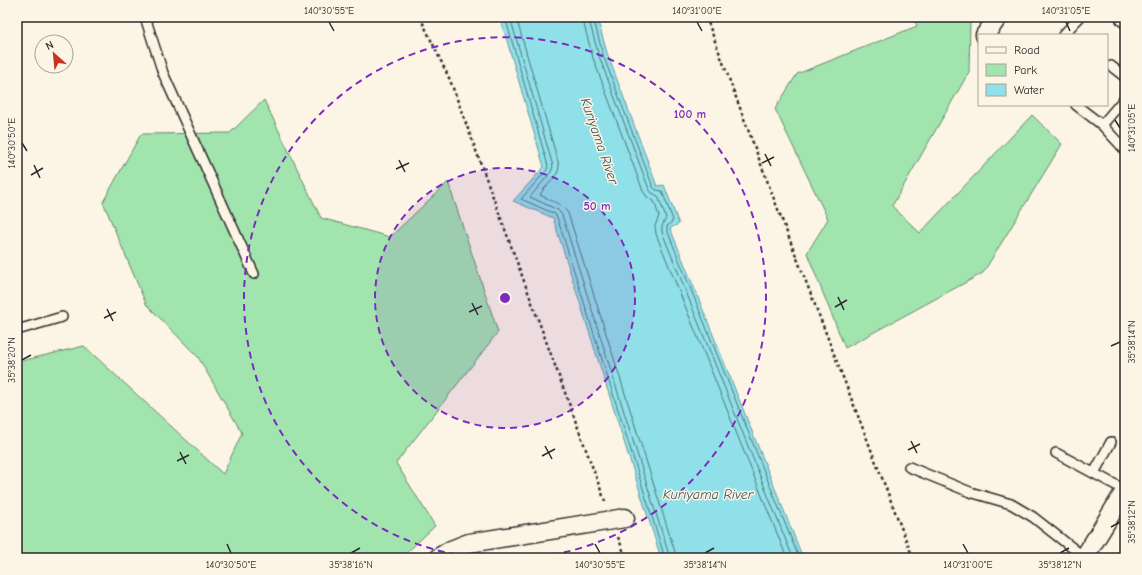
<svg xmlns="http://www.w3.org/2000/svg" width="1142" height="575" viewBox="0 0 1142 575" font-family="'Comic Neue',sans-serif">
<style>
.green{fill:#a1e4ae;stroke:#66886c}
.water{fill:#8fe0e8;stroke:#67989c}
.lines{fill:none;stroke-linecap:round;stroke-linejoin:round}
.shore{stroke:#537377;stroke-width:1}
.lane-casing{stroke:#2b2b2b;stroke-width:12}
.street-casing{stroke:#2b2b2b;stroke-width:21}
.path{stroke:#2b2b2b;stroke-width:2.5;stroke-dasharray:3 3;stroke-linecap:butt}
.lane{stroke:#fcf5e5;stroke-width:9}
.street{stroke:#fcf5e5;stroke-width:18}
.ticks{fill:none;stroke:#2b2b2b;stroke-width:1.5}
.ring{fill:none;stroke:#7b2cbf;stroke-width:2;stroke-dasharray:7 5}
.labels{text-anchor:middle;stroke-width:3;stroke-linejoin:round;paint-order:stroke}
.water-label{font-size:14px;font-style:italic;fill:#44585a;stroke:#fcf5e5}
.centre{fill:#7b2cbf;stroke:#fcf5e5;stroke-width:2}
.ring-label{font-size:12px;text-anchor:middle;font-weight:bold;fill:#7b2cbf;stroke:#fcf5e5;stroke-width:3;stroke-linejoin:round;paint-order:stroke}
.neatline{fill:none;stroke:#2b2b2b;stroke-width:1.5}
.ticks-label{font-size:10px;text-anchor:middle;fill:#2b2b2b}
</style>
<rect width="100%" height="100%" fill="#fcf5e5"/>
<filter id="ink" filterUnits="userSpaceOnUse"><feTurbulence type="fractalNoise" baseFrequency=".025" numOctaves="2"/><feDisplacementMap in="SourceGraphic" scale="8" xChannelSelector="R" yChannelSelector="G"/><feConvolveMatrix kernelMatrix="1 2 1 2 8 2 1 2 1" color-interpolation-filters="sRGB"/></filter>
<g filter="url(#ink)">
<path class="green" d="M913 17H969L970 21 969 72 892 206 920 233 1032 115 1062 144 983 273 845 348 807 253 828 219 775 109 797 74 917 26Z
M264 100 321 218 390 237 448 182 498 332 396 463 435 526 401 558H17V362L84 346 223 474 242 433 198 357 146 304 103 202 141 134 230 133Z"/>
<path class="water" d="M500 17H597L607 53 657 186 664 185 679 224 670 228 803 558H661L553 218 513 201 544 167Z"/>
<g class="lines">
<path class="shore" d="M505 17 548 166 547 170 521 199 555 214 557 217 665 558
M510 17 553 166 551 172 530 197 558 210 562 215 670 558
M516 17 559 165C559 179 545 184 540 195L561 205 568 213 675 552 676 558
M582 17 593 58 643 191 647 197 654 201 659 216 655 226 656 234 787 558
M588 17 599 56 649 189 652 193 658 196 666 218 662 226V232L793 558
M593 17 603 55 653 187 656 190 662 191 673 220 672 222 667 226V230L799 558"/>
<defs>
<path id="lane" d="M145 17 163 73 254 274
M1063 35 1080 17
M1111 66 1125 77
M1076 105 1102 125 1125 150
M1102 125 1125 98
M17 330 62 317
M1056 453 1125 490
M909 467 970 492 1011 504 1033 517 1084 557
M1094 473 1111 442"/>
<path id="street" d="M1125 17V18
M985 35 998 17
M438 558 451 550 469 543 625 518
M1084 558 1125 491"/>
</defs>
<use href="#lane" class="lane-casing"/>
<use href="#street" class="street-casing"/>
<path class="path" d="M420 17 450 80 606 504
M706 17 774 199 913 558
M618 537 626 558"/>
<use href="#lane" class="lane"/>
<use href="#street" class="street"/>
</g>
</g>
<path class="ticks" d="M329 22 334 31M697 22 702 31M1066 22 1070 31M1115 120 1120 128M22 143 27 151M765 154 771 166M399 160 405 172M762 163 774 157M34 165 40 178M396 169 409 163M31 175 43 168M838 297 844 310M472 303 478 315M835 307 847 300M107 309 113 321M469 312 482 306M104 318 116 312M1111 346 1120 342M22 360 31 355M911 441 917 453M545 446 552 459M908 450 920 444M180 452 186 464M542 456 555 449M177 461 189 455M1111 527 1120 522M227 544 231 553M595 544 600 553M963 544 968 553M351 553 360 548M705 553 714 548M1060 553 1069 548"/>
<circle cx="505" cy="298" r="130" fill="#7b2cbf" fill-opacity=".12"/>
<g class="ring">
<circle cx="505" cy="298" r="130"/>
<path d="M480 558A261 261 0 1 1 530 558"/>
</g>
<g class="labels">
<g class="water-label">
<text transform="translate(600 141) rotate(71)" y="5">Kuriyama River</text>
<text x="708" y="499">Kuriyama River</text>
</g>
</g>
<circle cx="505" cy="298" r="6" class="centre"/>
<g class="ring-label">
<text x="690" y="118">100 m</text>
<text x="597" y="210">50 m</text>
</g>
<rect width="1142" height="575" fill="none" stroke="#fcf5e5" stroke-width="44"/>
<rect x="978" y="34" width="130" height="72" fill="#fcf5e5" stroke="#a8a49b"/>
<rect x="986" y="47" width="20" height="6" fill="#fcf5e5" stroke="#a8a49b"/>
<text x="1014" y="54" font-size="12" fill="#2b2b2b">Road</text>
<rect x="986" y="64" width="20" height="12" fill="#a1e4ae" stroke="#a8a49b"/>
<text x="1014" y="74" font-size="12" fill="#2b2b2b">Park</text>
<rect x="986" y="84" width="20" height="12" fill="#8fe0e8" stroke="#a8a49b"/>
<text x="1014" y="94" font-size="12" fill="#2b2b2b">Water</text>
<g transform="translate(54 54) rotate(333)"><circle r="19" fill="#fcf5e5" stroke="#a8a49b"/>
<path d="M0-3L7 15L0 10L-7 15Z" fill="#c8321e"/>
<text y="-6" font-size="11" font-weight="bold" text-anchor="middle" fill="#2b2b2b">N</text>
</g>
<rect x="22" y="22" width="1098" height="531" class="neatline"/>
<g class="ticks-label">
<text x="329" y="14">140°30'55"E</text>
<text x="697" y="14">140°31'00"E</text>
<text x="1066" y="14">140°31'05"E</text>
<text transform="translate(1131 128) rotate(-90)" y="4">140°31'05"E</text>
<text transform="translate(11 143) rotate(-90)" y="4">140°30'50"E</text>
<text transform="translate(1131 342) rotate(-90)" y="4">35°38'14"N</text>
<text transform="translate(11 360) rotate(-90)" y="4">35°38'20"N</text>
<text transform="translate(1131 522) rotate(-90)" y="4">35°38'12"N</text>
<text x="231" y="568">140°30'50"E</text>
<text x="351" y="568">35°38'16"N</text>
<text x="600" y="568">140°30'55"E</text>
<text x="705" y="568">35°38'14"N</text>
<text x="968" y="568">140°31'00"E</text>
<text x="1060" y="568">35°38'12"N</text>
</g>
</svg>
